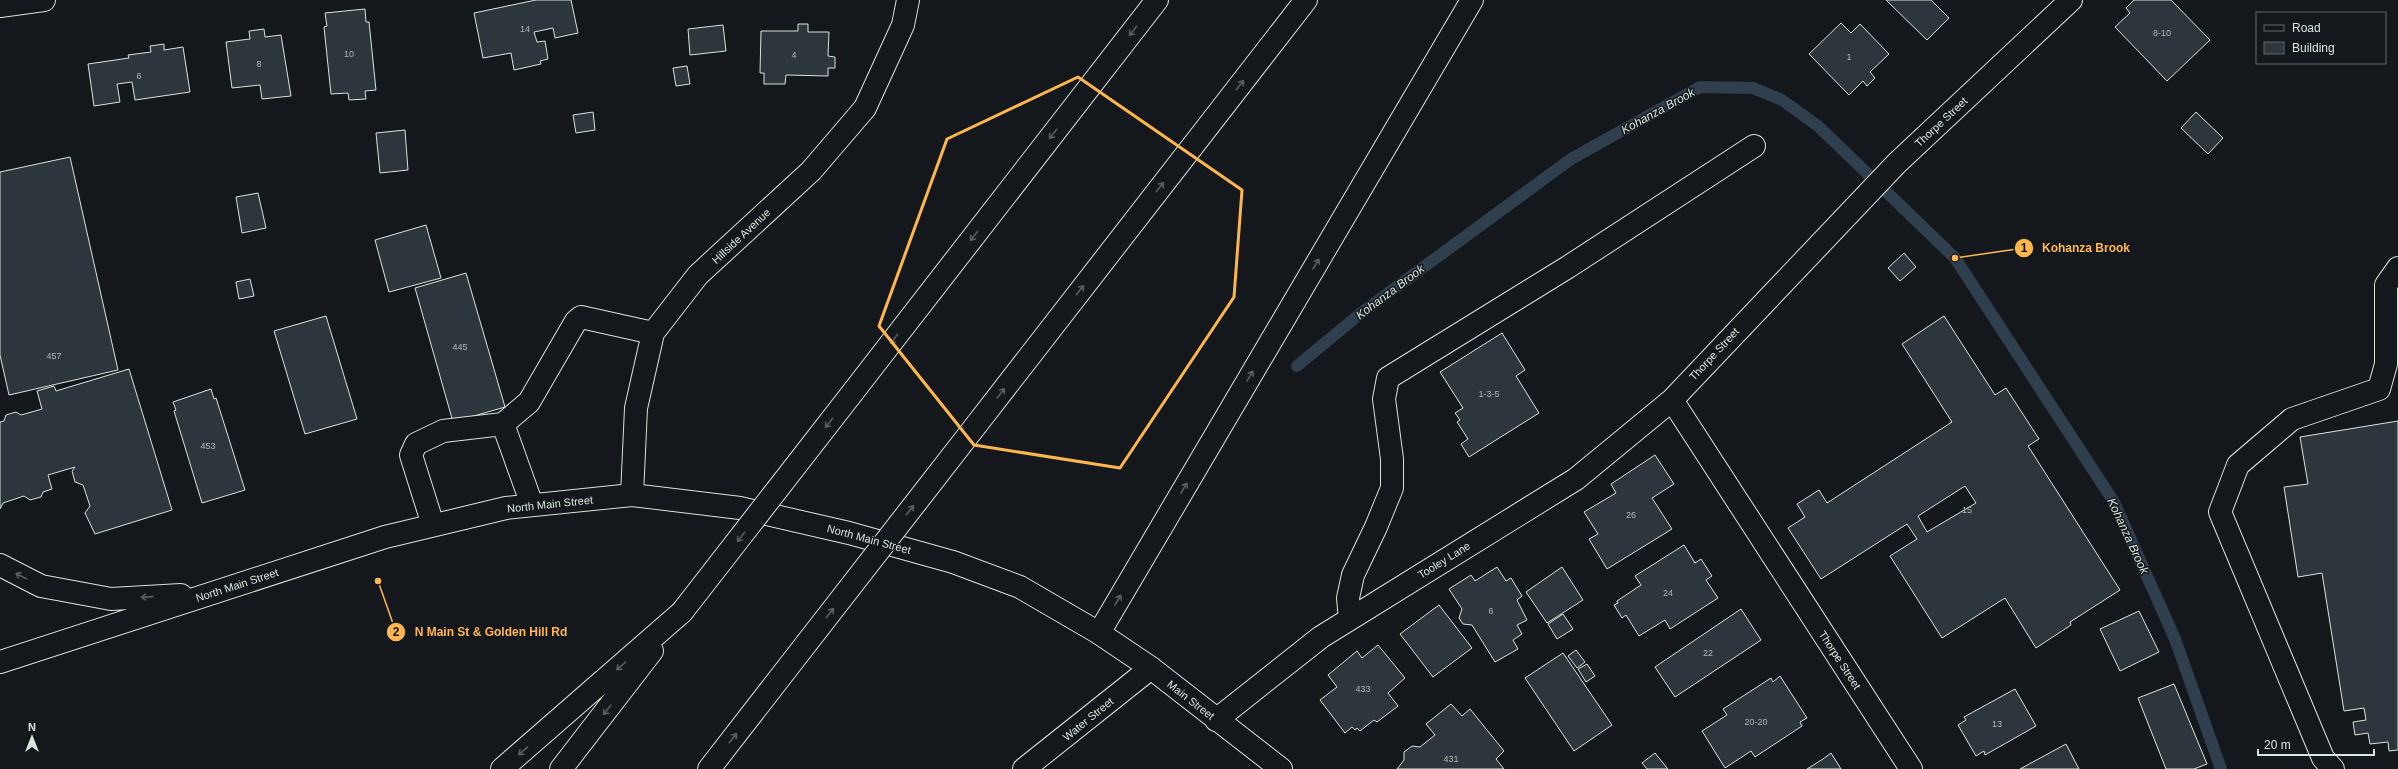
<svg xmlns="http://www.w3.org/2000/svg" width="2398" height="769" viewBox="0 0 2398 769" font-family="Arial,sans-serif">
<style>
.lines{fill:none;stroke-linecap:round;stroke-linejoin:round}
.stream{stroke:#2f3f4d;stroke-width:12}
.building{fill:#2c363c;stroke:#d8e6dc;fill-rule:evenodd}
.minor-casing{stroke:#d8e6dc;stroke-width:24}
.major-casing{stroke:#d8e6dc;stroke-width:24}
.highway-casing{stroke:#d8e6dc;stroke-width:24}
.minor{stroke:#14181c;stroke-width:22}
.major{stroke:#14181c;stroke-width:22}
.highway{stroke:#14181c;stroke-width:22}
.highway-bridge-casing{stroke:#d8e6dc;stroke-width:24;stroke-linecap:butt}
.highway-bridge{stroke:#14181c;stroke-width:22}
.oneway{stroke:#59605f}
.marked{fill:none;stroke:#ffb74d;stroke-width:3;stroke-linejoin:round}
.labels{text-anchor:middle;stroke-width:3;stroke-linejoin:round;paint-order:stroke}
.number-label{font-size:9px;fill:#adbab4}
.street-label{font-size:11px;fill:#d8e6dc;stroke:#14181c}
.water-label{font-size:12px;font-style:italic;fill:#d8e6dc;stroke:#14181c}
.leader{fill:none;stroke:#ffb74d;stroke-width:1.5}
.callout-dot{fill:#ffb74d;stroke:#14181c;stroke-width:1.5}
.mark-label{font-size:12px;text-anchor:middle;font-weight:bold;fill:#111}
.callout-label{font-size:12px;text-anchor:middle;font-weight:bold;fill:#ffb74d;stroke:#14181c;stroke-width:3;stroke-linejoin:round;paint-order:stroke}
</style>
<rect width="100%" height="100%" fill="#14181c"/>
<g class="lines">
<path class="stream" d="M1297 366 1361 313 1571 159 1700 87 1753 88 1782 100 1818 126 1955 258 2114 502 2175 639 2221 769"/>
</g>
<path class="building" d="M536 0H571L578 33 555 38 553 28 534 32 537 42 545 41 548 59 540 61 541 64 514 70 511 53 483 58 474 13Z
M1886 0H1931L1949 18 1927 40Z
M2134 0H2171L2210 40 2167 81 2115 27 2130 13 2126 8Z
M365 9 366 22H369L376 90 365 91 366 99 349 100 348 93 331 94 324 27 327 26 325 13Z
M1841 23 1851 33 1860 24 1889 54 1870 72 1875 78 1867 86 1863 81 1849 95 1809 54Z
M798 24H808V32H829L828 56 835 57V68H828V76L786 75 785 84H764V73H760L761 31H798Z
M723 25 726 51 690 55 688 29Z
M264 29 265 37 281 35 291 96 262 99 260 85 232 88 226 42 250 39 249 31Z
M164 44V50L183 47 190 92 135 100 132 82 117 84 120 102 94 106 88 64 129 58 128 55 151 52 150 46Z
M687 66 690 84 676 86 673 68Z
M593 112 595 130 576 133 573 115Z
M2196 112 2223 138 2208 154 2181 128Z
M405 130 408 170 380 173 376 133Z
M70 157 118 370 9 395 0 355V172Z
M258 193 266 228 242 233 236 197Z
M426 225 441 278 389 292 375 240Z
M1904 253 1916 267 1900 281 1888 268Z
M466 273 505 407 453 422 415 288Z
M250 279 254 296 239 299 236 282Z
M326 316 357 419 305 434 274 331Z
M1944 316 1995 395 2006 388 2039 439 2028 446 2120 590 2070 622 2071 625 2036 648 2005 598 1942 638 1890 556 1917 539 1907 524 1821 579 1788 528 1805 517 1797 504 1819 490 1827 503 1952 422 1902 344ZM1965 486 1976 503 1927 532 1918 516Z
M1502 333 1525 370 1516 376 1539 413 1469 457 1461 444 1468 439 1457 422 1460 420 1455 413 1463 408 1440 372Z
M129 369 172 510 95 534 85 513 90 506 83 485 75 482 72 471 75 467 48 475 52 489 43 492 41 497 30 500 24 496 3 503 0 509V422L4 421 6 415 16 412 21 415 42 409 37 391 54 386 56 391Z
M211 389 214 399 216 398 245 490 202 503 174 411 176 410 173 402Z
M2398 421V750L2389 751 2388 742 2370 744 2368 733 2355 735 2353 722 2366 720 2364 708 2344 711 2322 573 2298 577 2284 487 2308 484 2300 437Z
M1655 455 1674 484 1652 498 1672 529 1607 569 1589 539 1598 534 1584 512 1616 493 1611 484Z
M1684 545 1695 563 1701 559 1712 576 1706 580 1718 598 1670 629 1665 620 1639 636 1626 615 1622 618 1614 605 1618 603 1617 601 1641 585 1635 576Z
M1497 567 1506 581 1511 578 1522 596 1517 600 1527 620 1517 625 1522 634 1513 640 1518 649 1495 662 1472 625 1463 624 1459 618 1462 609 1449 589 1471 575 1475 581Z
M1562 567 1583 600 1547 623 1526 592Z
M1439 605 1472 648 1433 677 1400 634Z
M1741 609 1761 640 1675 697 1655 667Z
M2139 611 2159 652 2120 671 2100 629Z
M1563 614 1573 629 1557 639 1548 624Z
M1378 645 1405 678 1388 693 1398 706 1377 722 1374 720 1360 731 1357 728 1355 730 1352 727 1345 733 1320 700 1337 687 1328 675 1357 651 1362 658Z
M1576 650 1585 662 1577 668 1568 656Z
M1563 653 1612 725 1574 751 1525 678Z
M1587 664 1595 676 1586 682 1578 669Z
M1780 676 1807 718 1800 722 1802 726 1755 757 1751 751 1725 768 1702 731 1727 715 1723 709 1771 678 1773 682Z
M2174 684 2207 764 2194 769H2166L2138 698Z
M2015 689 2036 726 1985 755 1984 751 1976 756 1958 725 1966 720 1964 717Z
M1451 704 1462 716 1470 709 1504 751 1496 759 1504 769H1397L1404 760V752L1412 746 1420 747 1435 735 1426 724Z
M2066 744 2079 769H2020Z
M1655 753 1667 768 1668 769H1647L1642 763Z
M1831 753 1841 769H1807L1823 759Z"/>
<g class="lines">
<defs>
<path id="minor" d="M0 6 44 0
M1672 400 1911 769
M503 424 532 505
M632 495 636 408 653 333 698 275 811 171 865 108 903 25 908 0
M433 525 411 455 416 444 443 431 503 424 529 402 576 321 581 317 653 333
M1350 619 1348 598 1353 575 1376 527 1392 488V459L1384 399 1388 378 1568 267 1754 146
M1216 720 1321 637 1576 479 1672 400 1897 163 2071 0
M1024 769 1151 668
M2333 769 2323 758 2220 512 2238 465 2292 419 2379 389 2386 364V285L2398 268"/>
<path id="major" d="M0 565 41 586 111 599 181 595
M0 662 385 537 506 508 632 495 740 508 849 533 953 562 1020 587 1099 633 1151 668 1281 769"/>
<path id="highway" d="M853 392 1157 0
M977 424 1306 0
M1099 633 1472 0
M502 769 682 612
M561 769 652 651
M709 769 806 644"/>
</defs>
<use href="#minor" class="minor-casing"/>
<use href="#major" class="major-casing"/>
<use href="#highway" class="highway-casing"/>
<use href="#minor" class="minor"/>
<use href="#major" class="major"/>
<use href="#highway" class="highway"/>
<defs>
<path id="highway-bridge" d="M682 612 853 392
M806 644 977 424"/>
</defs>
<use href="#highway-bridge" class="highway-bridge-casing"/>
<use href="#highway-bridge" class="highway-bridge"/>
</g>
<defs><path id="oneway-shaft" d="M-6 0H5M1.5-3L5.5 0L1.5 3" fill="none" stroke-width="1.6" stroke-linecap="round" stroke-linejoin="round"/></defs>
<g class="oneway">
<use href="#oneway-shaft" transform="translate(1133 31) rotate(128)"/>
<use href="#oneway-shaft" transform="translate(1240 85) rotate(-52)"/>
<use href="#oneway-shaft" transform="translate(1053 134) rotate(128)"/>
<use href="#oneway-shaft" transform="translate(1160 187) rotate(-52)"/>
<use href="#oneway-shaft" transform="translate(974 236) rotate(128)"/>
<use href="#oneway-shaft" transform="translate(1316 264) rotate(-59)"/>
<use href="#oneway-shaft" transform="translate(1080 290) rotate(-52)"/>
<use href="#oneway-shaft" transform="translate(894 339) rotate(128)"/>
<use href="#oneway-shaft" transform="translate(1250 376) rotate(-59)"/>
<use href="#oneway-shaft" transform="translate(1001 393) rotate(-52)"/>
<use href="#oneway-shaft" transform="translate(829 423) rotate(128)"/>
<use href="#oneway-shaft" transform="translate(1184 488) rotate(-59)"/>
<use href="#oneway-shaft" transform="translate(910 510) rotate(-52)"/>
<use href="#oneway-shaft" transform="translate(741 537) rotate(128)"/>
<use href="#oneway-shaft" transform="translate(21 576) rotate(-153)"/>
<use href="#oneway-shaft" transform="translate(147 597) rotate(176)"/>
<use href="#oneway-shaft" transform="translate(1118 600) rotate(-59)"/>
<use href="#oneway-shaft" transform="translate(830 613) rotate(-52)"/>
<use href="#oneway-shaft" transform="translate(621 666) rotate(139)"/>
<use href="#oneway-shaft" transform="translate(607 710) rotate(128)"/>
<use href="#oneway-shaft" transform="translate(733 738) rotate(-52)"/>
<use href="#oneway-shaft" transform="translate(523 751) rotate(139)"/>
</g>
<path class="marked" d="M1078 77 1242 190 1234 297 1120 468 974 445 879 326 947 139Z"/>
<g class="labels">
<g class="number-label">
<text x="525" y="32">14</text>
<text x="2162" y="36">8-10</text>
<text x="349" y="57">10</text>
<text x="794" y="58">4</text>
<text x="1849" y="60">1</text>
<text x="259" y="67">8</text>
<text x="139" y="79">6</text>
<text x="460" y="350">445</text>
<text x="54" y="359">457</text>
<text x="1489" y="397">1-3-5</text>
<text x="208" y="449">453</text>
<text x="1967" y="513">15</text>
<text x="1631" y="518">26</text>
<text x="1668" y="596">24</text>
<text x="1491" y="614">6</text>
<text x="1708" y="656">22</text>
<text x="1363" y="692">433</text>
<text x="1756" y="725">20-20</text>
<text x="1997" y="727">13</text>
<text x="1451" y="762">431</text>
</g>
<g class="street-label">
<text transform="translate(1941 122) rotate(-43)" y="4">Thorpe Street</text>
<text transform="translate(741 236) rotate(-43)" y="4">Hillside Avenue</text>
<text transform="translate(1714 354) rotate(-47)" y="4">Thorpe Street</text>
<text transform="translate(550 504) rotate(-6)" y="4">North Main Street</text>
<text transform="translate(869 539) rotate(15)" y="4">North Main Street</text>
<text transform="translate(1444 560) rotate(-32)" y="4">Tooley Lane</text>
<text transform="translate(237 585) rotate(-18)" y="4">North Main Street</text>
<text transform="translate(1840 660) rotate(57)" y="4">Thorpe Street</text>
<text transform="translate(1191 700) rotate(38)" y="4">Main Street</text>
<text transform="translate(1088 719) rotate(-39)" y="4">Water Street</text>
</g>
<g class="water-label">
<text transform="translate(1658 111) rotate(-29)" y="4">Kohanza Brook</text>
<text transform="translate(1390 292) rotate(-37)" y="4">Kohanza Brook</text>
<text transform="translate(2128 536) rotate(65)" y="4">Kohanza Brook</text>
</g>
</g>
<path class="leader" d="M1955 258L2024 248M378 581L396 632"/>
<g class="callout-dot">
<circle cx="1955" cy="258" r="4"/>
<circle cx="378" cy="581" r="4"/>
<circle cx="2024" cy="248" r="10"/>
<circle cx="396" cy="632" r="10"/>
</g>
<g class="mark-label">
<text x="2024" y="252">1</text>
<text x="396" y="636">2</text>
</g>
<g class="callout-label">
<text x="2086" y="252">Kohanza Brook</text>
<text x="491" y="636">N Main St &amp; Golden Hill Rd</text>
</g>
<rect x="2256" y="12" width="130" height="52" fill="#14181c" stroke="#626a69"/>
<rect x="2264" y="25" width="20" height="6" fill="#14181c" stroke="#626a69"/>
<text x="2292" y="32" font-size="12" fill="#d8e6dc">Road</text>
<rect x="2264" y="42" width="20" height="12" fill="#2c363c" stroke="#626a69"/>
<text x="2292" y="52" font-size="12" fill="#d8e6dc">Building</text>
<g transform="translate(32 737)" stroke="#14181c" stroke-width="3" paint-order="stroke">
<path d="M0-3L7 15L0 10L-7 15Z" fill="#d8e6dc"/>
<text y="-6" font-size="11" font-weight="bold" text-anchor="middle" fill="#d8e6dc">N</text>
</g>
<path d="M2258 749v6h116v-6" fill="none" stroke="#d8e6dc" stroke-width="2"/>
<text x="2264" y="749" font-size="12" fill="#d8e6dc" stroke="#14181c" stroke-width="3" paint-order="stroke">20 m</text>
</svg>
